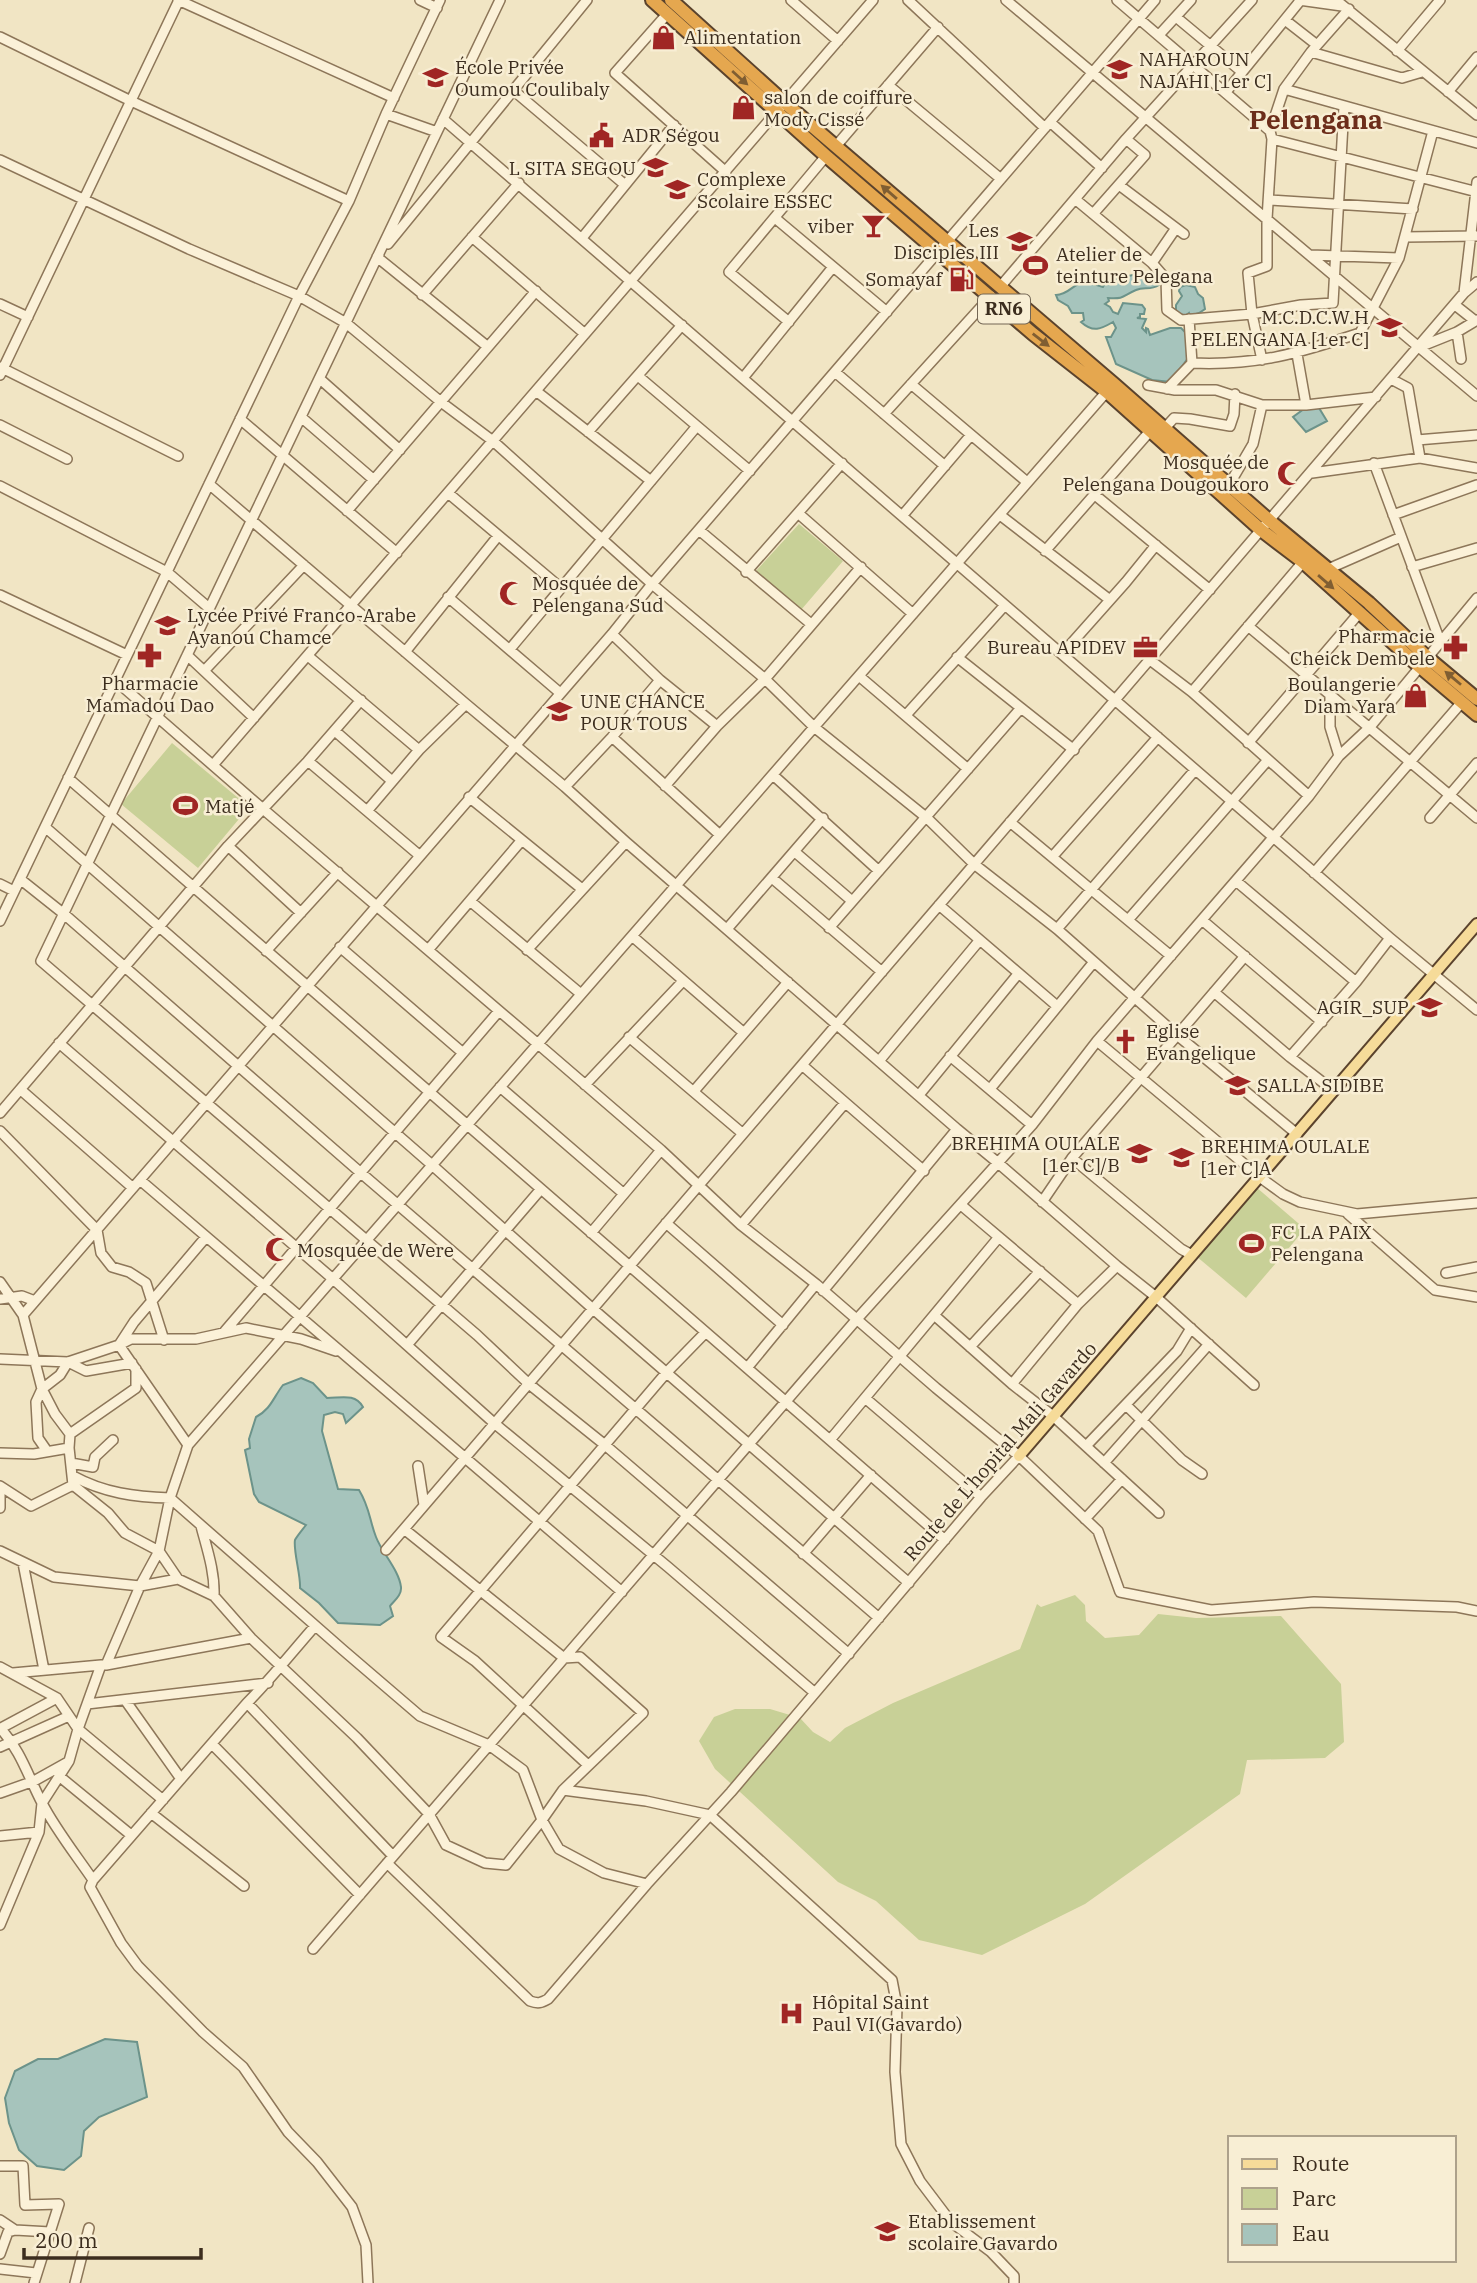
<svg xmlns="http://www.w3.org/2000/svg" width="1477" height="2283" viewBox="0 0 1477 2283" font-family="'IBM Plex Serif',serif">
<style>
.green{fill:#c8d097}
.water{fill:#a6c4bc;stroke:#6c938a;stroke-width:2}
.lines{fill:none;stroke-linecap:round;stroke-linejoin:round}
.minor-casing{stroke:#8d7659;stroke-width:12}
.major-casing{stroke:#5b432d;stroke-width:14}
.highway-casing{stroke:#5b432d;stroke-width:16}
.minor{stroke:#fbf1d8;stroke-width:9}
.major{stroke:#f6db99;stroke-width:10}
.highway{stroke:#e5a74f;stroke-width:12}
.oneway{fill:#805e32}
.labels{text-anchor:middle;stroke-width:5;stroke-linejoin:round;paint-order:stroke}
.shield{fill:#f8eed4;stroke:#746755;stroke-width:2}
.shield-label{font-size:18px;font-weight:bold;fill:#3c2d1e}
.poi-label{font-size:19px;fill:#3c2d1e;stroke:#f8eed4;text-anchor:start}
.street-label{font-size:19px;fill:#3c2d1e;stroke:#f8eed4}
.district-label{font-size:26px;font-weight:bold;fill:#6c2d1a;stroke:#f8eed4}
</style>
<rect width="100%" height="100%" fill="#f1e5c4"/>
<path class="green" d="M799 524 843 561 801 610 755 572Z
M172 743 249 807 198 868 121 804Z
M1256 1187 1305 1229 1246 1298 1196 1256Z
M1075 1595 1085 1605 1086 1621 1105 1638 1139 1635 1158 1614 1196 1618 1281 1616 1341 1684 1344 1742 1325 1758 1247 1760 1240 1794 1085 1904 982 1955 919 1940 876 1901 838 1882 715 1769 699 1741 714 1717 735 1709H770L800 1718 813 1732 830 1742 845 1728 893 1703 1020 1649 1037 1604 1041 1607Z"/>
<path class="water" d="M1137 274 1150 277 1154 276 1159 285C1150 291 1144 286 1136 290 1122 296 1126 299 1108 298L1109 301 1105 304 1110 307 1113 312 1118 314 1123 303 1142 305 1145 309 1144 314H1140V317L1137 318 1146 319 1142 328 1146 332V328L1148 329 1150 335 1170 328H1181L1187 334 1188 358 1171 382 1152 380 1116 364 1106 337H1111L1116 328 1113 322C1101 329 1093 333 1081 322L1084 320 1083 313H1072L1068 306 1058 300 1056 295C1069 295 1073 283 1085 282 1091 282 1097 286 1103 287L1106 281Z
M1186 285 1195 287 1198 294 1203 298 1205 309 1199 313 1190 316 1189 313 1184 317 1176 313V305L1182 296 1179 291 1180 287Z
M1308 406 1319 408 1327 421 1306 432 1293 417Z
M301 1378 313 1383 327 1398C341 1398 355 1393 363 1407L346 1423 343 1414 335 1412 324 1415 322 1431 338 1489 359 1490C370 1508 369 1519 376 1537 382 1553 399 1570 401 1587 402 1595 394 1601 390 1606L393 1616 380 1625 338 1623 319 1603 300 1588C301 1576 293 1550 295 1540 297 1536 303 1529 306 1525L259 1502 254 1494 245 1450 250 1448 249 1439 256 1417C271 1409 273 1398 283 1385Z
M105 2039 137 2042 147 2097 99 2117 84 2131 81 2156 64 2170 37 2166 19 2150 9 2123 5 2098 15 2071 38 2059H58Z"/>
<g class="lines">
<defs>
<path id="minor" d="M178 0 394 98
M420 0 437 8
M500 0 41 961 477 1335 529 1384 605 1445 849 1654
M791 0 838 41
M908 0 1045 128
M1006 0 1477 396
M1117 0 1270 131
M1299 0 1342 6
M1336 0 1477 115
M668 13 615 73 726 172
M1176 17 1242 72
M1285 20 1317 45
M1159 35 1191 0
M0 37 131 101 349 201
M1397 51 1440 0
M1311 52 1402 78 1422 72
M888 85 1001 179
M1284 89 1477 143
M513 90 624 184
M1226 92 1300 1
M1448 92 1477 57
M386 114 437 132
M443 119 1390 938 1477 1010
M1050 122 1102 168
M1272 139 1477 192
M836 146 938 27
M0 160 189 249 299 296 346 323 441 402 493 441 652 584 765 679 814 727 927 818 974 864 1057 929 1177 1035 1297 1134
M1119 185 1184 234
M1075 199 1152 263
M1269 200 1413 209
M1093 214 1145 155 1126 139
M775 218 887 312
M1176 228 1152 263 1166 279 1167 310 1181 320 1252 314 1301 305 1333 303 1344 106
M472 237 585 334
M1405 237 1477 236
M582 238 674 125
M388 244 587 0
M379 255 377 257 488 347
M1310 255 1399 258
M1000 287 1126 139 1252 0
M1464 293 1477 182
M422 295 519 183
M0 304 28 317
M1455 305 1474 320
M789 322 729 272 826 156
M1457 332 1461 359
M1422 346 1457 332 1477 320
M1297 354 1306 405
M1262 360 1252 314 1248 273 1267 266V219L1272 139 1270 131 1284 89 1311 52 1349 9
M1192 363C1257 366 1299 353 1360 333L1399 258 1433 131
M0 367 178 456
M835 372 945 466
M0 375 179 0
M638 376 750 471
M743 378 833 267
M320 379 400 450
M1391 379 1408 388 1420 458
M911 384 1027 482
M1148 385 1175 390H1216L1262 405H1306L1376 397
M1167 389 1192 363 1189 319
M536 391 651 481
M884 414 991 296
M301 417 374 480
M240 419 397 553
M0 425 67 459
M1165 428 1174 418 1190 419 1230 426 1234 414 1235 394
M588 432 682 325
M1417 440 1477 435
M1374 463 1440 641
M1312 473 1420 458 1477 468
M209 484 466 704 565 787 626 842 957 1129 997 1162 1117 1266 1156 1297 1254 1385
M1229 485 1253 444 1262 405
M0 486 167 572 209 608
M448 493 561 588
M1095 495 1210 590
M347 511 536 291
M799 514 913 614
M1000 515 1110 600
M1393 515 1477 485
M902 516 971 435
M699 530 811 624
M1045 551 1151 430
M1412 567 1477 548
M1328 569 1401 537
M746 572 842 463
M0 595 127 655
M448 597 559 692
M1248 626 1477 818
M612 634 660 680 717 726
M510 649 697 426
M405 652 498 536
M1062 654 1126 582 1156 545
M187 655 254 718
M308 656 419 750
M957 657 1074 750
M1150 660 1192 692 1309 796
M204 671 304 565
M859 676 968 769
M115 680 263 809 538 1044 661 1150 741 1225 816 1284 936 1388 1019 1456 1098 1531 1120 1592 1211 1610 1314 1602 1457 1607 1477 1611
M1192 692 1303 562
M1330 693V727L1339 756
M906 715 1005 605
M335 731 392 781
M612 737 720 835
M1248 743 1360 612
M308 761 419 855
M213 765 873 0
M773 775 879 871
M68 778 945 1540
M665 786 717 726 765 679 861 567
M565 787 612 737 660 680
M469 797 582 889
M367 811 419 750 466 704
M1430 818 1477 763
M1010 822 1171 956
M45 827 432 1165 593 1309 909 1583
M228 846 301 913
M795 852 852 901
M1053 856 1158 737
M1314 873 1462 702
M772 878 882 972
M20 879 64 914 361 1173 879 1618
M1236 881 1356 982
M0 884 14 891
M470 901 581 994
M939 905 1057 1006
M1128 920 1267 761
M1202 920 1322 1022
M0 921 299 296 349 201 386 114 440 0
M829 928 1021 708
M727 929 823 818
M1057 929 1195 770
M632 936 744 1033
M340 947 463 1053
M428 950 521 841
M527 950 626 842
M266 951 338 872
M1214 992 1290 1057 1334 1091
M629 1037 742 1133
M1097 1041 1261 1178 1283 1194 1300 1202 1357 1214 1477 1203
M59 1043 333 1279 494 1423 668 1567 815 1693
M950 1056 1032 1125
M1290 1057 1356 982 1390 938
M879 1061 979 941
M802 1065 924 1171
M585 1085 683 981
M500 1087 624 1194
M990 1089 1093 963
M21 1090 133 1188
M694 1091 788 982
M919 1095 1018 974
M0 1113 228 846 308 761 361 700
M0 1131 97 1230 101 1253 112 1267 129 1272 146 1283 164 1340
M1072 1158 1181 1249 1192 1255
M140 1180 622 1592
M1042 1202 1072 1158 1245 956
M961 1205 1078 1304
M1348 1214 1435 1290 1477 1297
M666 1223 783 1325
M741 1225 845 1103
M591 1233 661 1150
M1446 1273 1477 1267
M0 1282 23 1315 42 1389 55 1414 70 1434 69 1448 73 1485 108 1513 125 1533 159 1551 178 1579 214 1596 251 1638 357 1738 429 1814 446 1845 485 1863 506 1865 542 1820 563 1790 643 1713 580 1657 564 1658 404 1529
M823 1291 957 1129
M0 1299 22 1296 35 1301
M23 1315 612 634 652 584 1155 0
M934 1315 1012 1384 1053 1416 1159 1513
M225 1331 499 1011
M407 1345 541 1189
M970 1347 1040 1271
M0 1359 68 1362 119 1345 134 1322 206 1237
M747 1368 816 1284
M1012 1384 1078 1304 1117 1266
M865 1398 981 1497
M1126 1405 1182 1460 1202 1474
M70 1434 136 1388V1369
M830 1440 999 1237
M188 1445 119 1345 131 1339H196L246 1328 301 1339 336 1351
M1086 1446 1177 1351 1191 1328
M47 1451 38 1438 36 1402 42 1389 60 1375 68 1362 86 1371 132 1363
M0 1453 34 1454 69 1448
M71 1463 93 1467 95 1457 113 1440
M1104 1463 1209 1344
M418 1466 424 1505
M73 1476C104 1493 135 1497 170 1498L343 1650 420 1716 489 1745 523 1770 542 1820 559 1849 604 1873 647 1884 731 1792 981 1497 1019 1456
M0 1486 31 1506 73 1485
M0 1494V1508
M1085 1519 1122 1479
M201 1526C207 1549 215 1572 214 1596
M386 1550 1464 293 1477 282
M0 1551 54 1577 140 1586 178 1579
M803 1554 871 1475
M23 1563 44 1670
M106 1665 251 1638
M0 1667 57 1698 78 1729 163 1800
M13 1673 101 1665
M125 1700 181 1779
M247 1703 393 1856
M87 1704 268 1683
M0 1728C21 1751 28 1776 42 1803 56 1830 76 1855 93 1880L90 1887 121 1943 138 1966 203 2032 243 2067 288 2132 317 2162 352 2207 366 2245 368 2283
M1 1728 57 1698
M212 1744 360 1895
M0 1747 69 1716
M588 1765 475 1661 441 1637 667 1372 705 1333
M59 1776 131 1835
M563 1790 646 1801 710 1815 892 1980 897 2006 895 2072 901 2144 920 2181 951 2222 991 2252 1014 2276V2283
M0 1793 34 1781 68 1762
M151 1813 244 1886
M0 1836 39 1832
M387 1863 530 2001C538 2004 541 2003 548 1999L647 1884
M93 1880 247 1703C271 1679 292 1652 315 1626
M0 1925 39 1832 42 1803 69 1761 78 1729 101 1665H106L140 1586 159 1551 170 1498 188 1445 1109 389
M313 1949 857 1319 1032 1125 1097 1041 1309 796 1339 756 1370 727 1477 598
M0 2166H23L25 2205 59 2204 34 2283
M0 2220 15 2230 50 2232
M0 2254 8 2232 15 2230
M0 2269 36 2273
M75 2283 89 2228"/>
<path id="major" d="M1019 1456 1477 924"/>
<path id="highway" d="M652 0 826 156 1033 334 1107 392 1261 530 1303 562 1420 667 1477 715
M671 0 784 102 1114 384 1270 521 1369 603 1428 658 1477 699"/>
</defs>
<use href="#minor" class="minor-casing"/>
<use href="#major" class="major-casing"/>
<use href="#highway" class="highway-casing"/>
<use href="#minor" class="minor"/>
<use href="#major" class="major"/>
<use href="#highway" class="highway"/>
</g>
<defs><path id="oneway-solid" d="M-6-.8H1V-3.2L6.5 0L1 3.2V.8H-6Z" transform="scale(1.75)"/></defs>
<g class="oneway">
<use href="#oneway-solid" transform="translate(740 78) rotate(42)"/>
<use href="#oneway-solid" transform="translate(889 192) rotate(-139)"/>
<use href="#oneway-solid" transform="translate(1041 340) rotate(38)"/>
<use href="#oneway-solid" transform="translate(1326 582) rotate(41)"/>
<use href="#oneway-solid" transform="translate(1453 678) rotate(-140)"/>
</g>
<defs>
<symbol id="shop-bare" viewBox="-9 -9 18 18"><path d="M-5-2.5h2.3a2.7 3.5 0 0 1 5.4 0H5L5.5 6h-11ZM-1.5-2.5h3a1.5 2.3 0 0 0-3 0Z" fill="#a02624" stroke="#f8eed4" stroke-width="2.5" paint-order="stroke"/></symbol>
<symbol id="school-bare" viewBox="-9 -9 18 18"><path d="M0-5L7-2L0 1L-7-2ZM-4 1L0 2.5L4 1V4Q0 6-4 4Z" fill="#a02624" stroke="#f8eed4" stroke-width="2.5" paint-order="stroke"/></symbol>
<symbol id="civic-bare" viewBox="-9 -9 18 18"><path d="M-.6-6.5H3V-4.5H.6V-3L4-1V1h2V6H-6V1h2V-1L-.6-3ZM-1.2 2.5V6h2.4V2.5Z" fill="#a02624" stroke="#f8eed4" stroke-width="2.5" paint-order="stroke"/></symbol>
<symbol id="bar-bare" viewBox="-9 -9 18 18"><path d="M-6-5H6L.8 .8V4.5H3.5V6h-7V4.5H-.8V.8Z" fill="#a02624" stroke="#f8eed4" stroke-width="2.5" paint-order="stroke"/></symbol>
<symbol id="stadium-bare" viewBox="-9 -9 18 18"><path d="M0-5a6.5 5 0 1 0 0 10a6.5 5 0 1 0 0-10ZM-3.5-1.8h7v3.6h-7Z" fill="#a02624" stroke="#f8eed4" stroke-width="2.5" paint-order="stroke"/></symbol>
<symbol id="fuel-bare" viewBox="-9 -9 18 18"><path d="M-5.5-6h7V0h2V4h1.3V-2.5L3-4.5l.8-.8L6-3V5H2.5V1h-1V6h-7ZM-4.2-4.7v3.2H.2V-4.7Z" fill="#a02624" stroke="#f8eed4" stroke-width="2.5" paint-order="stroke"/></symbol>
<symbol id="mosque-bare" viewBox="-9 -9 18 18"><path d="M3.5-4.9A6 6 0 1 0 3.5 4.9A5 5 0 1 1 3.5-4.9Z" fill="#a02624" stroke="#f8eed4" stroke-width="2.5" paint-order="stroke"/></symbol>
<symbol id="office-bare" viewBox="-9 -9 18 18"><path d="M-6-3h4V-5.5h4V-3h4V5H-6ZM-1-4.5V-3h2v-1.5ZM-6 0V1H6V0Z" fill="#a02624" stroke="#f8eed4" stroke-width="2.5" paint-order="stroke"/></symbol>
<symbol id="pharmacy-bare" viewBox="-9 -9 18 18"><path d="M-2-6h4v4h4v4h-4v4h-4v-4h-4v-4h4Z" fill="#a02624" stroke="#f8eed4" stroke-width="2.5" paint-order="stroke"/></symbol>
<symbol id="university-bare" viewBox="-9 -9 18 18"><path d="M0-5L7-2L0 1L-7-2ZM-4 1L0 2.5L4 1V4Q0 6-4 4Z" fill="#a02624" stroke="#f8eed4" stroke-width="2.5" paint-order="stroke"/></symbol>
<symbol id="church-bare" viewBox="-9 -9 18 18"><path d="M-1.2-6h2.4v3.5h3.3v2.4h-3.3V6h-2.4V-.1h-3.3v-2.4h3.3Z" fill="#a02624" stroke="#f8eed4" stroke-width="2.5" paint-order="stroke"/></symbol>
<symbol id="hospital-bare" viewBox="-9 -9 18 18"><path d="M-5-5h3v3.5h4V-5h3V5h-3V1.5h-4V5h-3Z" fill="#a02624" stroke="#f8eed4" stroke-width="2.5" paint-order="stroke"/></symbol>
</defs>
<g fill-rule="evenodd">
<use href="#shop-bare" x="646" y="20" width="35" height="35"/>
<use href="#school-bare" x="1102" y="52" width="35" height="35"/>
<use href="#school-bare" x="418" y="60" width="35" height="35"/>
<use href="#shop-bare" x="726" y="90" width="35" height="35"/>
<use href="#civic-bare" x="584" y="118" width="35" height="35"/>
<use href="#school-bare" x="638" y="150" width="35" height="35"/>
<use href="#school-bare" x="660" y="172" width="35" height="35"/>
<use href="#bar-bare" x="856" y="208" width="35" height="35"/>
<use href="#school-bare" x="1002" y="224" width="35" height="35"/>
<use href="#stadium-bare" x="1018" y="248" width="35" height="35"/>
<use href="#fuel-bare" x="944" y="262" width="35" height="35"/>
<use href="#school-bare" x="1372" y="310" width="35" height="35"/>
<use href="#mosque-bare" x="1272" y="456" width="35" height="35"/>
<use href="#mosque-bare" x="494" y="576" width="35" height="35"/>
<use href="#school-bare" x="150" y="608" width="35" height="35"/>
<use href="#office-bare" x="1128" y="630" width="35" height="35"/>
<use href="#pharmacy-bare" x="1438" y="630" width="35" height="35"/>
<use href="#pharmacy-bare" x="132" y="638" width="35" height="35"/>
<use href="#shop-bare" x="1398" y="678" width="35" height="35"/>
<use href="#school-bare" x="542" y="694" width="35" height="35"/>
<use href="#stadium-bare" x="168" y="788" width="35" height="35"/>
<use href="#university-bare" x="1412" y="990" width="35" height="35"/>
<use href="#church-bare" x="1108" y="1024" width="35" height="35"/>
<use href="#school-bare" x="1220" y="1068" width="35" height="35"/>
<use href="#school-bare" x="1122" y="1136" width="35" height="35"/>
<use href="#school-bare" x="1164" y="1140" width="35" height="35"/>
<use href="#stadium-bare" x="1234" y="1226" width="35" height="35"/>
<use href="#mosque-bare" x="260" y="1232" width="35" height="35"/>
<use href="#hospital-bare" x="774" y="1996" width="35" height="35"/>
<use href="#school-bare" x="870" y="2214" width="35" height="35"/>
</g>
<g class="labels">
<rect class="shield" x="978" y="294.5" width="52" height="29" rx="5"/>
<g class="shield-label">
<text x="1004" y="315">RN6</text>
</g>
<g class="poi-label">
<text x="684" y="44">Alimentation</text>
<text x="1139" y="66">NAHAROUN<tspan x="1139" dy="22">NAJAHI [1er C]</tspan></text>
<text x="455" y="74">École Privée<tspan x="455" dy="22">Oumou Coulibaly</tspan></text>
<text x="764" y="104">salon de coiffure<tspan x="764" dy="22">Mody Cissé</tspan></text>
<text x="622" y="142">ADR Ségou</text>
<text x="636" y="175" text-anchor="end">L SITA SEGOU</text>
<text x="697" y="186">Complexe<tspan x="697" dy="22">Scolaire ESSEC</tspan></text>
<text x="854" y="233" text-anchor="end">viber</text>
<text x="999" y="237" text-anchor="end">Les<tspan x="999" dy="22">Disciples III</tspan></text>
<text x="1056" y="261">Atelier de<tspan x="1056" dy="22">teinture Pelegana</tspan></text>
<text x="942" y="286" text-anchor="end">Somayaf</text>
<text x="1369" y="324" text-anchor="end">M.C.D.C.W.H<tspan x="1369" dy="22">PELENGANA [1er C]</tspan></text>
<text x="1269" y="469" text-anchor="end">Mosquée de<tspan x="1269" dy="22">Pelengana Dougoukoro</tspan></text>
<text x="532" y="590">Mosquée de<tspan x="532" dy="22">Pelengana Sud</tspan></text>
<text x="187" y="622">Lycée Privé Franco-Arabe<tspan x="187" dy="22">Ayanou Chamce</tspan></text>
<text x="1435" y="643" text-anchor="end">Pharmacie<tspan x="1435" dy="22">Cheick Dembele</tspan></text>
<text x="1126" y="654" text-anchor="end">Bureau APIDEV</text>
<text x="150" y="690" text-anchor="middle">Pharmacie<tspan x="150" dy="22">Mamadou Dao</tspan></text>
<text x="1396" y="691" text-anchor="end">Boulangerie<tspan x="1396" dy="22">Diam Yara</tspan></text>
<text x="580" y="708">UNE CHANCE<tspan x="580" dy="22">POUR TOUS</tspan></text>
<text x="205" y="813">Matjé</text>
<text x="1409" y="1014" text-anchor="end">AGIR_SUP</text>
<text x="1146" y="1038">Eglise<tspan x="1146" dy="22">Evangelique</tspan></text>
<text x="1257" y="1092">SALLA SIDIBE</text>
<text x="1120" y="1150" text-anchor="end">BREHIMA OULALE<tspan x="1120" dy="22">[1er C]/B</tspan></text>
<text x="1201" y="1153">BREHIMA OULALE<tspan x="1201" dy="22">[1er C]A</tspan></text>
<text x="1271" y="1239">FC LA PAIX<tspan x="1271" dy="22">Pelengana</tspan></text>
<text x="297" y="1257">Mosquée de Were</text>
<text x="812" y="2009">Hôpital Saint<tspan x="812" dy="22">Paul VI(Gavardo)</tspan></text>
<text x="908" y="2228">Etablissement<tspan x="908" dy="22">scolaire Gavardo</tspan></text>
</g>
<g class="street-label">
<text transform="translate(1000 1451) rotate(-49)" y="7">Route de L'hopital Mali Gavardo</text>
</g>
<g class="district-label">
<text x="1316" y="129">Pelengana</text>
</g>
</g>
<rect x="1228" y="2136" width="228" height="126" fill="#f8eed4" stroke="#ada18b" stroke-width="2"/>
<rect x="1242" y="2159" width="35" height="10" fill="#f6db99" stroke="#ada18b" stroke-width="2"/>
<text x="1292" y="2171" font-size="21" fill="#3c2d1e">Route</text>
<rect x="1242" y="2188" width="35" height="21" fill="#c8d097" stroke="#ada18b" stroke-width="2"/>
<text x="1292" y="2206" font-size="21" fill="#3c2d1e">Parc</text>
<rect x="1242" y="2224" width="35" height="21" fill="#a6c4bc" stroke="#ada18b" stroke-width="2"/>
<text x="1292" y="2241" font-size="21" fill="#3c2d1e">Eau</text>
<path d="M24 2248v10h177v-10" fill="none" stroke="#3c2d1e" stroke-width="3.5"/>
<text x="35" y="2248" font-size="21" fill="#3c2d1e" stroke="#f8eed4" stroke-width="5" paint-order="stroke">200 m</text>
</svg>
